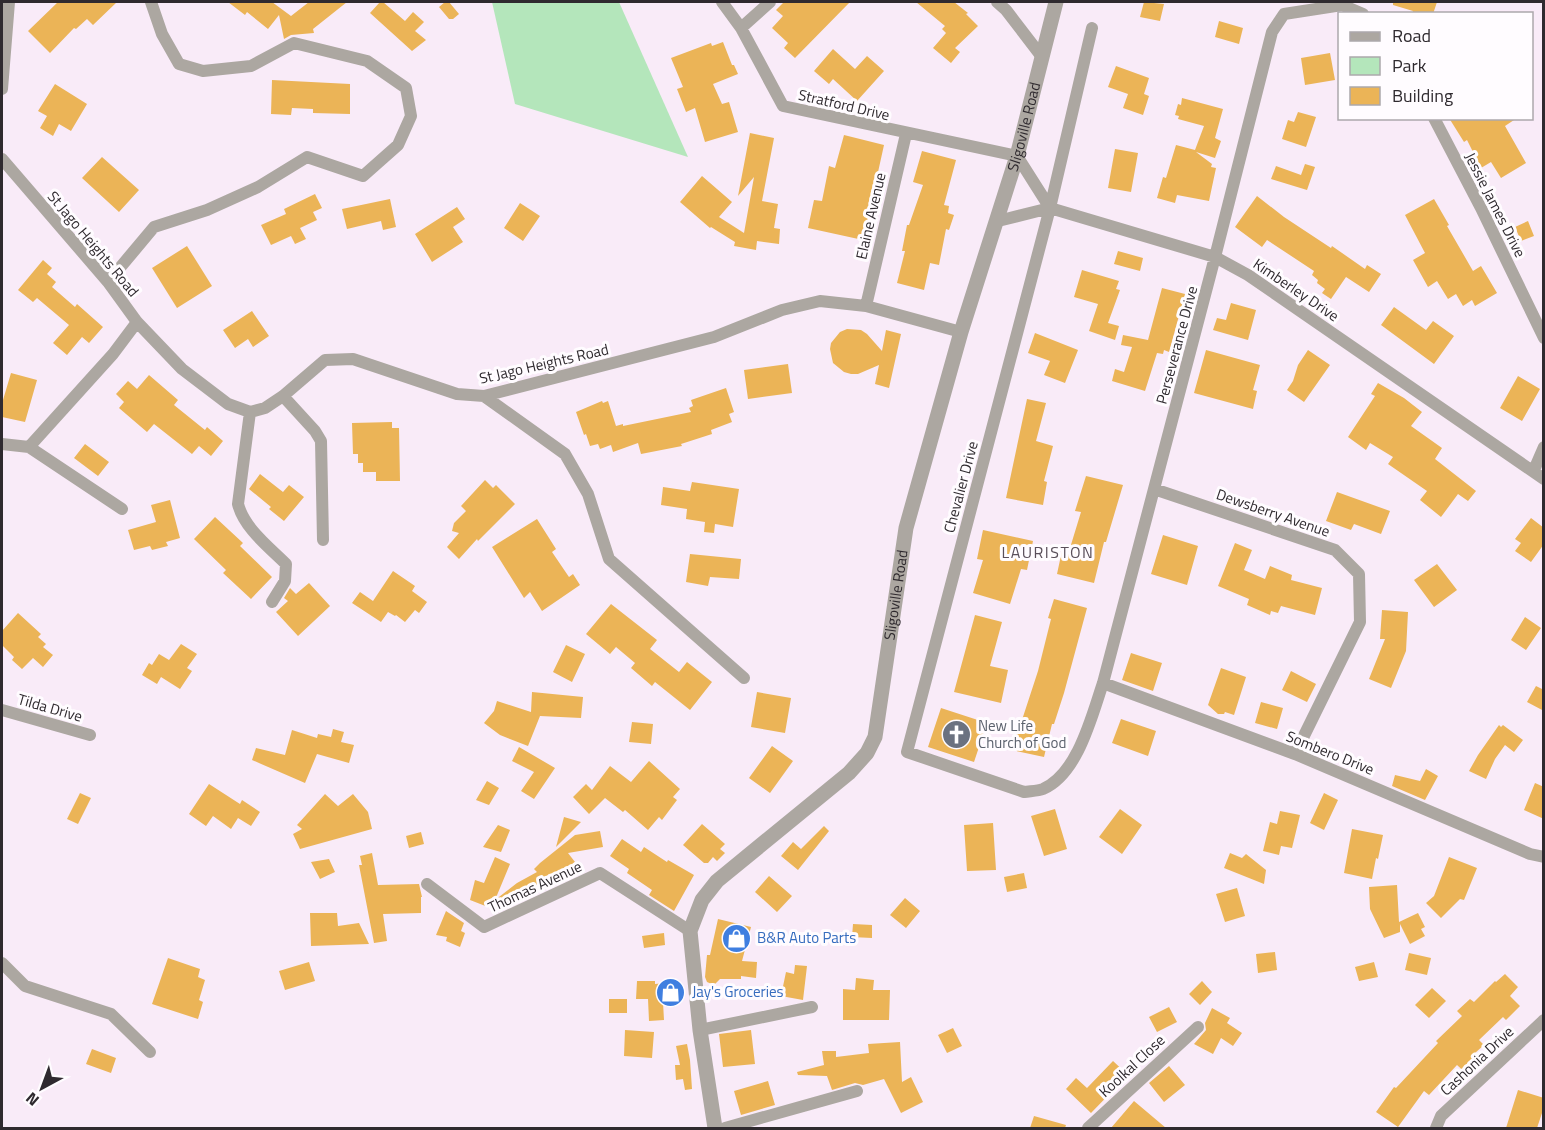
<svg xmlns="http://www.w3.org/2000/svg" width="1545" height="1130" viewBox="0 0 1545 1130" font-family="'Titillium Web',sans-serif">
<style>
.green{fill:#b4e6bb}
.building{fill:#ebb457}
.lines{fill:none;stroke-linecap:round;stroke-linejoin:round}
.minor{stroke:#aca7a1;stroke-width:12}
.tertiary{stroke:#aca7a1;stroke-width:15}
.labels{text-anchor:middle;stroke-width:6;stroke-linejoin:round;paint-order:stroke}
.street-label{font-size:15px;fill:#2f2a2f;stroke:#fffcff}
.worship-label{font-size:15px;fill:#5b616d;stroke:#fffcff;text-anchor:start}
.shop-label{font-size:15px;fill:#366cbe;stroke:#fffcff;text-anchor:start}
.neighbourhood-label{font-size:16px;letter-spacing:1.5px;fill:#5a4f5a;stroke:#fffcff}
</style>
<rect width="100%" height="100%" fill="#f9ebf8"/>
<path class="green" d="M492 2H619L688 157 515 104Z"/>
<path class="building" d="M58 2H117L93 25 87 19 76 29 74 28 50 53 28 31Z
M228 2H272L291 16 309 2H347L313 29 314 33 291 35 284 39 279 15 268 29 247 12 245 15Z
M380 2H383L405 21 413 12 424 22 415 31 426 40 412 51 370 13Z
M445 2H449L459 14 453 19H449L439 7Z
M784 2H850L795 58 784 48 788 43 772 28 783 16 776 10Z
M916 2H954L968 13 966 14 978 26 955 48 960 52 951 63 933 48 946 33 942 29 945 26Z
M1144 2 1164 4 1160 21 1140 17Z
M1393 2H1437L1433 14H1412L1413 11 1393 5Z
M1219 21 1243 28 1239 44 1215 37Z
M723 42 732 65H734L738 74 713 84 722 104 729 102 738 132 705 142 695 108 686 112 677 89 683 87 671 58 711 43 712 46Z
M833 49 855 69 867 56 884 71 857 101 833 79 829 84 814 71Z
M1330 53 1335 80 1305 85 1301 58Z
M1116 66 1149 78 1144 94 1149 96 1143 115 1123 108 1128 94 1108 87Z
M272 80 350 84V114L313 113V109L292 108 291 115 271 114Z
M55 84 87 104 71 131 59 124 53 136 40 128 47 116 38 111Z
M1182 98 1223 109 1215 138 1221 141 1215 158 1196 152 1212 164 1211 167 1216 168 1209 201 1177 195 1175 203 1157 198 1163 177 1166 178 1176 145 1195 150 1204 126 1178 119 1179 116 1175 115 1178 104 1181 105Z
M1298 112 1316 117 1306 147 1282 139 1288 120 1294 122Z
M1449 118H1517L1505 126 1526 163 1501 178 1491 162 1481 168 1467 140 1464 142Z
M750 133 774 138 762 201 778 204 774 228 780 229 779 244 757 241 756 250 734 246 735 242 711 227 710 228 680 202 702 176 732 202 719 217 744 233 754 177 738 196Z
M844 135 884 145 863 240 808 228 814 200 822 201 829 166 835 168Z
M1115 149 1138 153 1131 192 1108 188Z
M922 151 956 160 944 205 949 206 948 213 954 215 949 230 946 229 939 265 930 263 924 290 897 283 905 251H902L907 225H909L923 185 913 182Z
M102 157 139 190 119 212 82 178Z
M1305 164 1315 167 1307 190 1271 179 1276 166 1301 175Z
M315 194 322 208 313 212 317 220 300 228 306 239 295 244 291 236 271 245 261 225 286 214 284 209Z
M1257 196 1284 217 1331 248 1332 246 1365 269 1367 265 1381 274 1369 292 1346 277 1331 299 1322 293 1325 289 1317 283 1318 280 1312 275 1314 271 1267 240 1262 247 1235 227Z
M390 199 396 227 383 230 381 221 347 229 342 209Z
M1434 199 1449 225 1447 226 1473 271 1481 266 1497 293 1475 306 1472 300 1463 306 1456 294 1448 299 1437 281 1428 287 1413 260 1425 253 1405 215Z
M520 203 540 216 523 241 504 228Z
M457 207 465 219 453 227 463 242 432 262 415 234Z
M1528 221 1534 236 1521 241 1515 227Z
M187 246 212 286 177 308 152 268Z
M1118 251 1143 258 1140 271 1114 264Z
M43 260 52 268 47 274 56 282 52 287 75 307 77 304 103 327 89 343 82 337 67 355 53 343 69 325 37 298 33 302 18 290Z
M1082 270 1119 281 1116 289 1120 290 1108 323 1119 326 1115 340 1089 331 1098 304 1074 297Z
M1162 288 1185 294 1169 352 1164 350 1163 354 1157 353 1145 391 1112 381 1115 369 1124 372 1132 347 1121 345 1123 335 1148 340Z
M1231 303 1256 310 1248 340 1213 330 1217 318 1226 320Z
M1394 307 1426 330 1433 321 1454 336 1434 364 1381 325Z
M252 311 269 336 253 347 248 339 235 348 223 330Z
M847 329 861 330 867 334 882 351 886 330 901 334 889 388 875 384 879 365 858 374H851L844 372 833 363 830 349 831 343 840 332Z
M1035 333 1078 350 1065 383 1044 375 1050 361 1028 353Z
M1206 350 1260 365 1253 390 1257 391 1253 409 1194 393Z
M1308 350 1330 365 1304 402 1287 390 1293 381 1298 365Z
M788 364 792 393 748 399 744 370Z
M11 373 37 380 25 422 2 417 3 400Z
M149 375 178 400 174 405 205 430 207 427 223 441 211 456 199 446 192 454 154 424 147 432 119 408 124 402 116 394 128 381 137 389Z
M1518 376 1540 389 1522 421 1500 408Z
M1378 383 1404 398 1422 412 1411 426 1442 448 1435 459 1476 491 1468 501 1458 494 1441 517 1420 500 1427 491 1388 464 1393 457 1370 443 1366 450 1348 437 1375 396 1371 394Z
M726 388 734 412 729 414 732 422 711 430 712 434 681 444 682 446 641 454 638 443 613 452 611 445 600 449 598 444 590 446 586 434 584 435 576 412 602 401 603 403 608 401 616 426 623 424V426L691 412 689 408 693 406 691 400Z
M1027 399 1046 403 1036 441 1053 446 1044 481 1047 482 1043 505 1006 498Z
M392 422V428H399L400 481H376V472H363V463H358V454H353L352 423Z
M85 444 109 462 98 476 74 458Z
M260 474 283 492 289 485 304 497 284 521 269 509 271 507 249 489Z
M1086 476 1123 485 1106 542H1104L1094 583 1057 574 1063 546 1070 548 1081 512 1075 511Z
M485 480 493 488 496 485 515 504 478 541 477 539 459 559 447 547 459 533 452 531 454 523 466 511 461 506Z
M692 482 739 489 733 527 715 524 714 533 704 532 705 522 686 519 687 509 661 505 663 487 690 491Z
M1337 492 1390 511 1381 534 1354 524 1351 530 1326 521Z
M170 500 180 538 166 542 168 546 152 550 150 546 134 550 128 530 156 522 151 505Z
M215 517 243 543 240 546 272 577 251 599 223 573 226 570 194 539Z
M1531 518 1544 528V544L1531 562 1515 551 1521 543 1515 539Z
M537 519 556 549 552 552 569 577 573 574 580 585 542 611 530 592 524 598 492 547Z
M983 530 1033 541 1027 570 1021 569 1010 604 973 593 983 560 977 559Z
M1163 535 1198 546 1187 585 1151 574Z
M1235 543 1252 550 1244 570 1265 579 1270 566 1292 575 1291 580 1322 588 1315 615 1281 606 1278 613 1271 611 1270 615 1247 605 1249 599 1218 586Z
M690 554 741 559 739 579 710 577 708 586 686 582Z
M1437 564 1457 590 1434 607 1414 580Z
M393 571 415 586 412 591 427 602 419 613 415 610 405 622 396 615 395 616 388 612 381 622 352 603 360 592 373 601Z
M309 583 330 606 298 636 276 612 288 601 284 598 290 588 296 594Z
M1054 599 1087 608 1064 693 1054 724H1052L1044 757 1012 750 1018 722 1021 723 1038 671 1051 619 1048 618Z
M611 604 657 640 650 649 679 672 687 662 712 682 690 710 655 682 652 686 631 668 635 663 616 647 610 654 586 634Z
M1382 610 1408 612 1406 651 1391 688 1369 679 1385 639H1380Z
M18 613 41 634 38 637 46 644 43 647 53 655 43 667 33 658 22 669 12 660 14 657 2 645V631Z
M975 615 1002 622 990 666 1008 670 1001 703 954 692Z
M1525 617 1541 628 1526 650 1511 640Z
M181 644 197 654 187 668 192 671 180 689 161 677 157 684 142 675 149 663 152 665 159 654 169 660Z
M566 645 585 654 572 682 553 672Z
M1131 653 1162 663 1153 691 1122 680Z
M1221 668 1246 677 1234 715 1225 712 1224 714H1218L1208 705Z
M1291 671 1316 684 1307 702 1282 690Z
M1536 686 1544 690V711L1527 702Z
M532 692 583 697 581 718 540 716 528 746 500 735 484 723 494 711 497 701 531 712Z
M757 692 791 698 785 733 751 727Z
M1261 702 1283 708 1277 729 1255 723Z
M941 708 987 723 974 762 928 747Z
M1121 719 1156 731 1148 756 1112 743Z
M632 722 653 724 651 744 629 742Z
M1499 725 1501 727 1503 725 1523 740 1514 752 1505 745 1495 759 1486 779 1469 771 1478 755Z
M333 729 344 732 341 742 354 745 349 763 317 754 305 783 252 760 256 748 285 755 292 730 317 738 318 734 331 737Z
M772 746 793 761 770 793 749 778Z
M519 747 555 768 534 799 521 791 534 772 512 761Z
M649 761 680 789 673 797 677 800 662 820 659 817 648 830 625 810 623 812 605 798 589 814 573 797 586 784 592 790 610 766 631 782Z
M1426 769 1438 776 1425 800 1392 786 1395 775 1420 781Z
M487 781 499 788 489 805 476 800Z
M1535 783 1544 787V819L1524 810Z
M209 784 240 804 242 800 260 812 251 826 238 818 231 829 213 816 206 826 189 814Z
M80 793 91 798 78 824 67 819Z
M1324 793 1338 800 1324 830 1310 823Z
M325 794 338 806 353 794 368 812 372 829 300 849 293 834 302 829 297 825Z
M1055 809 1067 849 1044 856 1031 816Z
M1120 809 1142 825 1122 854 1099 837Z
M1280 811 1300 815 1292 848 1281 846 1279 855 1263 851 1270 822 1277 824Z
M564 817 581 822 556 847Z
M993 823 996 870 967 871 964 825Z
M702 824 725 844 720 849 725 853 717 861 713 857 708 863H704L683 845Z
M498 825 510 830 501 852 483 847Z
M824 826 829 831 798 870 781 856 793 842 801 849Z
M1352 829 1383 835 1378 859 1376 858 1372 879 1344 873Z
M600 831 603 847 568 853 575 862 553 879 549 874 534 887 536 890 506 906 493 901 494 900H490L488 907 470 900 475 880 484 883 495 857 510 864 495 900 517 883 537 872 534 869 540 863 575 835Z
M421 832 424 844 409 848 406 836Z
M622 839 641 852 644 847 667 862 668 860 694 875 674 911 649 895 652 890 627 873 629 869 610 856Z
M372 853 378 885 419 884 422 897H421V913L383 914 387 941 374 943 359 865H362L360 856Z
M1230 853 1242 858 1246 854 1266 870 1264 884 1224 868Z
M1449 857 1477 868 1464 900 1460 899 1441 918 1426 903 1434 896Z
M329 859 335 872 320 879 311 862Z
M1024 873 1027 888 1007 892 1004 877Z
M769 876 792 896 777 912 755 892Z
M1397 885 1399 922 1418 913 1425 927 1421 929 1425 936 1410 944 1400 924V932L1384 938 1370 909 1369 887Z
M1237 888 1245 916 1225 922 1216 894Z
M905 898 920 911 906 928 890 915Z
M446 911 464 923 461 931 465 933 460 947 446 941 447 937 436 935Z
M310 913H337L338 926 359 923 369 944 311 946Z
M718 919 751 927 742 961 757 962 756 978 741 976V979H720L714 985 707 982 705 977 707 955H710Z
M853 924 872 925V938L852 937Z
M664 933 665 945 644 948 642 936Z
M1275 952 1277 970 1258 973 1256 954Z
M1409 953 1431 958 1427 975 1405 970Z
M168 958 200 969 198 977 205 980 199 1000 203 1002 198 1019 152 1004Z
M309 962 315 981 285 990 279 971Z
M1374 962 1378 977 1359 981 1355 967Z
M795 965 807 966 803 1000 781 996 786 972 794 974Z
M1505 974 1518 987 1510 996 1520 1006 1506 1020 1503 1017 1479 1040 1484 1045 1475 1053 1486 1063 1470 1077 1457 1065 1429 1095 1424 1091 1398 1127 1376 1112 1394 1087 1396 1088 1438 1043 1436 1041 1462 1016 1457 1011 1470 999 1474 1002 1495 981 1496 982Z
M856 978 874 980 873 990H890L889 1020H843V989L855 990Z
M637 981H655V984L677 982 678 1001 663 1002 664 1020 649 1021 648 999H636Z
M1202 981 1212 992 1200 1005 1189 994Z
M1432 988 1446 1001 1429 1018 1415 1005Z
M609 999H627V1013H609Z
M1169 1007 1177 1022 1157 1032 1149 1017Z
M1212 1008 1230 1018 1227 1023 1242 1033 1233 1046 1221 1038 1213 1054 1194 1044 1206 1030 1205 1023Z
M953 1028 962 1046 947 1053 938 1035Z
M625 1030 654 1032 652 1058 624 1056Z
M751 1030 755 1064 723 1067 719 1034Z
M900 1042 902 1082 911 1077 923 1102 901 1113 884 1079 863 1085 855 1083 832 1090 827 1076 798 1075 797 1072 824 1065 822 1051H836V1057L869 1053 868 1044Z
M687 1044 690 1060 692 1089 685 1090 683 1079 676 1080 675 1065H680L676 1046Z
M92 1049 116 1058 111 1073 86 1064Z
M1113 1061 1128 1075 1091 1113 1066 1089 1076 1078 1087 1088Z
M1169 1066 1185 1085 1164 1102 1149 1083Z
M768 1081 775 1105 741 1115 734 1091Z
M1518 1090 1544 1098V1107L1537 1128H1506Z
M1134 1101 1166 1128H1111Z
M1034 1116 1066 1125 1065 1128H1030Z"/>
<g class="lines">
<path class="minor" d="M722 2 741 28 783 106 1017 156 1050 208
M997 2 1006 10 1042 57
M741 28 770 2
M1092 28 1050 208 907 752 1024 792C1030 791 1038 791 1043 789 1078 774 1092 715 1103 683L1215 257 1272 32 1284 14 1342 5 1363 14
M2 89 9 2
M1434 118 1481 208 1544 338
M2 159 108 282 137 322 182 369 228 404 250 412 265 408 283 396 325 360 353 359 457 394 484 396 714 337 782 310 820 301 866 306 961 332
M998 221 1050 208 1215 257 1248 275 1544 479
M108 282 154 227 207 210 258 187 307 157 363 176 398 145 411 116 406 88 367 61 294 43 251 66 203 71 179 64 162 34 151 2
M866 306 906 134
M283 396 315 431 321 441 323 540
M484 396 565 454 588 494 609 559 744 678
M250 412 238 504C244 528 269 547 286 564L285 581 272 602
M2 444 29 447 113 354 137 322
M29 447 122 509
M1534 470 1544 447
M1154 489 1335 550 1359 574 1360 622 1295 754
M1103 683 1295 754 1530 854 1544 857
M2 710 90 735
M427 884 484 927 600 873 690 931
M2 963 25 986 111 1014 150 1052
M700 1030 812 1007
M725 1128 857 1091
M1088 1128 1198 1027
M1436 1128 1441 1116 1544 1020"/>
<path class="tertiary" id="s1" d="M715 1128 700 1030 690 931 702 900 717 881 849 773 867 753 875 737 906 528 961 332 1017 156 1056 2"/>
</g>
<defs>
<symbol id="church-disc" viewBox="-11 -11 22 22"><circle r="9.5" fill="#6b7280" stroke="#fffcff"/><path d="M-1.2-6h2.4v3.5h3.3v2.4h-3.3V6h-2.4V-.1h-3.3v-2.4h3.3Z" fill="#fff"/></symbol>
<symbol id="shop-disc" viewBox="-11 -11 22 22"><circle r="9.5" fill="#3f7fe0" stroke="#fffcff"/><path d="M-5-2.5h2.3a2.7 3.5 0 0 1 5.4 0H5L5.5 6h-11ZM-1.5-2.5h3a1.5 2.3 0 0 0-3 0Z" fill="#fff"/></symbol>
</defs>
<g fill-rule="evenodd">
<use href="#church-disc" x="940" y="718" width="33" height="33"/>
<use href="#shop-disc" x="720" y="922" width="33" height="33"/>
<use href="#shop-disc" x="654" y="976" width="33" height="33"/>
</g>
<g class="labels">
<g class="street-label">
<text transform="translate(844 105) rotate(13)" y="5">Stratford Drive</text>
<text dy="5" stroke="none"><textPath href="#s1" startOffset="1101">Sligoville Road</textPath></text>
<text transform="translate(1495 205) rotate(63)" y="5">Jessie James Drive</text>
<text transform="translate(871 216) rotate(-77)" y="5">Elaine Avenue</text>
<text transform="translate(93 244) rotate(50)" y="5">St Jago Heights Road</text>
<text transform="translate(1296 290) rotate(34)" y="5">Kimberley Drive</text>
<text transform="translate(1177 345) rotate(-75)" y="5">Perseverance Drive</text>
<text transform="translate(544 364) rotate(-13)" y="5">St Jago Heights Road</text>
<text transform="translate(961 487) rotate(-75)" y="5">Chevalier Drive</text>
<text transform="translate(1273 513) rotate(19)" y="5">Dewsberry Avenue</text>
<text dy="5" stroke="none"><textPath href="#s1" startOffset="615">Sligoville Road</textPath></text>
<text transform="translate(50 708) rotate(16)" y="5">Tilda Drive</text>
<text transform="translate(1330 753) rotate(22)" y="5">Sombero Drive</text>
<text transform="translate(535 887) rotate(-25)" y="5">Thomas Avenue</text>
<text transform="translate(1477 1061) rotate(-43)" y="5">Cashonia Drive</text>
<text transform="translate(1132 1066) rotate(-43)" y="5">Koolkal Close</text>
</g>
<g class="worship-label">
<text x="978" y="731">New Life<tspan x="978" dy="17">Church of God</tspan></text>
</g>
<g class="shop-label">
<text x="757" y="943">B&amp;R Auto Parts</text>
<text x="692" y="997">Jay's Groceries</text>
</g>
<g class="neighbourhood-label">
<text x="1048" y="558">LAURISTON</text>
</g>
</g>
<rect width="1545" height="1130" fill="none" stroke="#2f2a2f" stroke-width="6"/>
<rect x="1338" y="12" width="195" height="108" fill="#fffcff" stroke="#aca8ac" stroke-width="1.5"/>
<rect x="1350" y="32" width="30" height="9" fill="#aca7a1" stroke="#aca8ac" stroke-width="1.5"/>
<text x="1392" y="42" font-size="18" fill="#2f2a2f">Road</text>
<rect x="1350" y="57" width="30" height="18" fill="#b4e6bb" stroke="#aca8ac" stroke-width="1.5"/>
<text x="1392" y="72" font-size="18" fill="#2f2a2f">Park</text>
<rect x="1350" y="87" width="30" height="18" fill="#ebb457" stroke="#aca8ac" stroke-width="1.5"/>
<text x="1392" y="102" font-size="18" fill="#2f2a2f">Building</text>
<g transform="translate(42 1088) rotate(221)" stroke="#fffcff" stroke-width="4.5" paint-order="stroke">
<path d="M0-4.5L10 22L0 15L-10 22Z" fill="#2f2a2f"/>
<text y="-9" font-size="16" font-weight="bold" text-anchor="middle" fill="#2f2a2f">N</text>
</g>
</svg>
